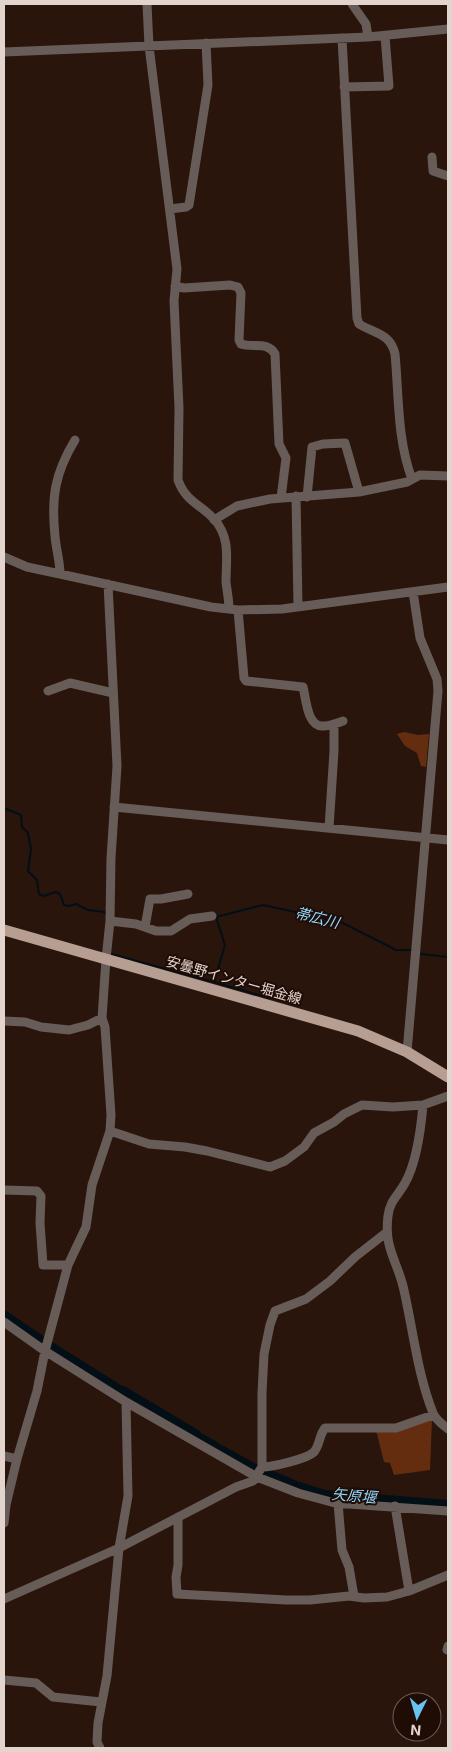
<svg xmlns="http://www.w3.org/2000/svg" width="452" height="1752" viewBox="0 0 452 1752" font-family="Inter,'Noto Sans JP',sans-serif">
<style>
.green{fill:#642d10}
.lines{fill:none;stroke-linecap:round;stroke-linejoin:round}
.stream{stroke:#030f16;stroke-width:2}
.canal{stroke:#030f16;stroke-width:8}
.minor{stroke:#675c57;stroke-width:9}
.major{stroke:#b69e93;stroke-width:11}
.labels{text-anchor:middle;stroke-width:4;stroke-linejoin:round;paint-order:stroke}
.street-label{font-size:14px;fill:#e3d4ce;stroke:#1f0c04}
.water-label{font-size:15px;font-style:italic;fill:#91d9ff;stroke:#1f0c04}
</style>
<rect width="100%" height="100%" fill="#29150b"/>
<path class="green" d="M404 732 418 735 429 734 426 767 421 766 417 753 405 746 397 734Z
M432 1419 430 1470 394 1475 390 1463 384 1462 376 1430Z"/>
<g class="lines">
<path class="stream" d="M4 808 21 815 22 827 28 833 31 849 28 871 37 880 39 894 43 896 56 892 60 894 64 905 69 906 76 904 88 910 105 912 106 914
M110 952 111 954 214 982 225 945 216 917 263 905 341 922 396 950H414
M421 954 448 957
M214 982 269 998"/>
<path class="canal" d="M4 1314 45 1342
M51 1346 118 1388
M123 1390 197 1434
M202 1438 216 1446
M221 1449 255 1468
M263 1471 296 1485 325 1494 448 1504"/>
<path class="minor" d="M147 4 149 46 177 269 174 301 179 408 178 480C186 502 200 504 214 519 231 538 226 559 226 582 227 591 229 600 229 609
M352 4 366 24 368 37
M342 38 357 318 359 324C375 334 390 333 395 354 399 395 397 440 412 479
M4 52 368 37 448 29
M344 87 389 86 385 36
M432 157 433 171 448 176
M170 209 186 207 189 205 208 85 206 43
M175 286 184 288 230 285 238 287 241 293 239 340 241 344C253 348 268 341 275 354L279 444 286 458 281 498
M296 496 298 606
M307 497 312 447 323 444 345 443 359 492
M214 520 237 506 270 499 359 492 407 482 420 475 448 476
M4 557 27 567 60 574 211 607 238 610 282 609 448 587
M60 574C60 561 56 549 55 536 51 497 55 473 75 440
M238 610 244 678 246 681 303 687C306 698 307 727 323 726 330 726 337 723 343 721
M48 691 70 683 113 693
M114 807 448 840
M329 828 334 751V724
M110 921 136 924 156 931H171L190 919 212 916
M145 927 150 899H161L188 894
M4 1021 25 1022 41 1027 69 1030 88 1025 102 1018
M407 1052 438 691 437 679 420 638 413 592
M423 1105C421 1128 417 1162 405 1183 398 1196 390 1200 388 1216 384 1247 396 1259 403 1286 413 1328 417 1373 433 1413 435 1419 443 1425 448 1429
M110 1131 149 1144 185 1147 207 1151 270 1167 285 1161 304 1147 314 1133 334 1122 344 1114 362 1105 393 1107 423 1105 448 1096
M4 1190 37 1191 41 1196 40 1223 43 1265H68
M4 1322 45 1351 126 1402 257 1477 298 1493 335 1503 448 1511
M4 1456 17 1459
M262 1467C272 1467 307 1459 314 1452 320 1445 319 1435 325 1428H396L433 1415
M338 1503 342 1550 349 1567 354 1596
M395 1506 409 1591
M178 1517V1565L176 1577 177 1594 286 1600H310L349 1596 364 1598 387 1597 409 1591 448 1575
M4 1523 6 1505 17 1459 37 1391 45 1351 68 1265 86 1227 92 1185 110 1131 111 1115 105 1027 102 1018 106 959 110 921 111 858 117 766 108 584
M4 1599 119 1548 236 1487 253 1481 262 1467V1393L264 1354 270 1325 275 1311 306 1299 330 1281 355 1257 387 1232
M447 1650 448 1646
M4 1680 36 1683 53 1697 101 1702
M100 1748 97 1742 98 1723 107 1676 119 1548 128 1496 126 1402"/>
<path class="major" d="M4 930 358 1031 407 1052 448 1077"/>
</g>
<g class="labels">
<g class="street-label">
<text transform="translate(234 980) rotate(16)" y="5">安曇野インター堀金線</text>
</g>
<g class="water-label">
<text transform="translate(317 918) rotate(14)" y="5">帯広川</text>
<text transform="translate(354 1496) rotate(5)" y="5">矢原堰</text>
</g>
</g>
<rect width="452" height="1752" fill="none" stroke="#e3d4ce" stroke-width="10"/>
<g transform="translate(417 1717) rotate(185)"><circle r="24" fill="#1f0c04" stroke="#6d5c55"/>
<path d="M0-4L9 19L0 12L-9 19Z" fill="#69c3f1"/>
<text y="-8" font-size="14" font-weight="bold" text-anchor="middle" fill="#e3d4ce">N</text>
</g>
</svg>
